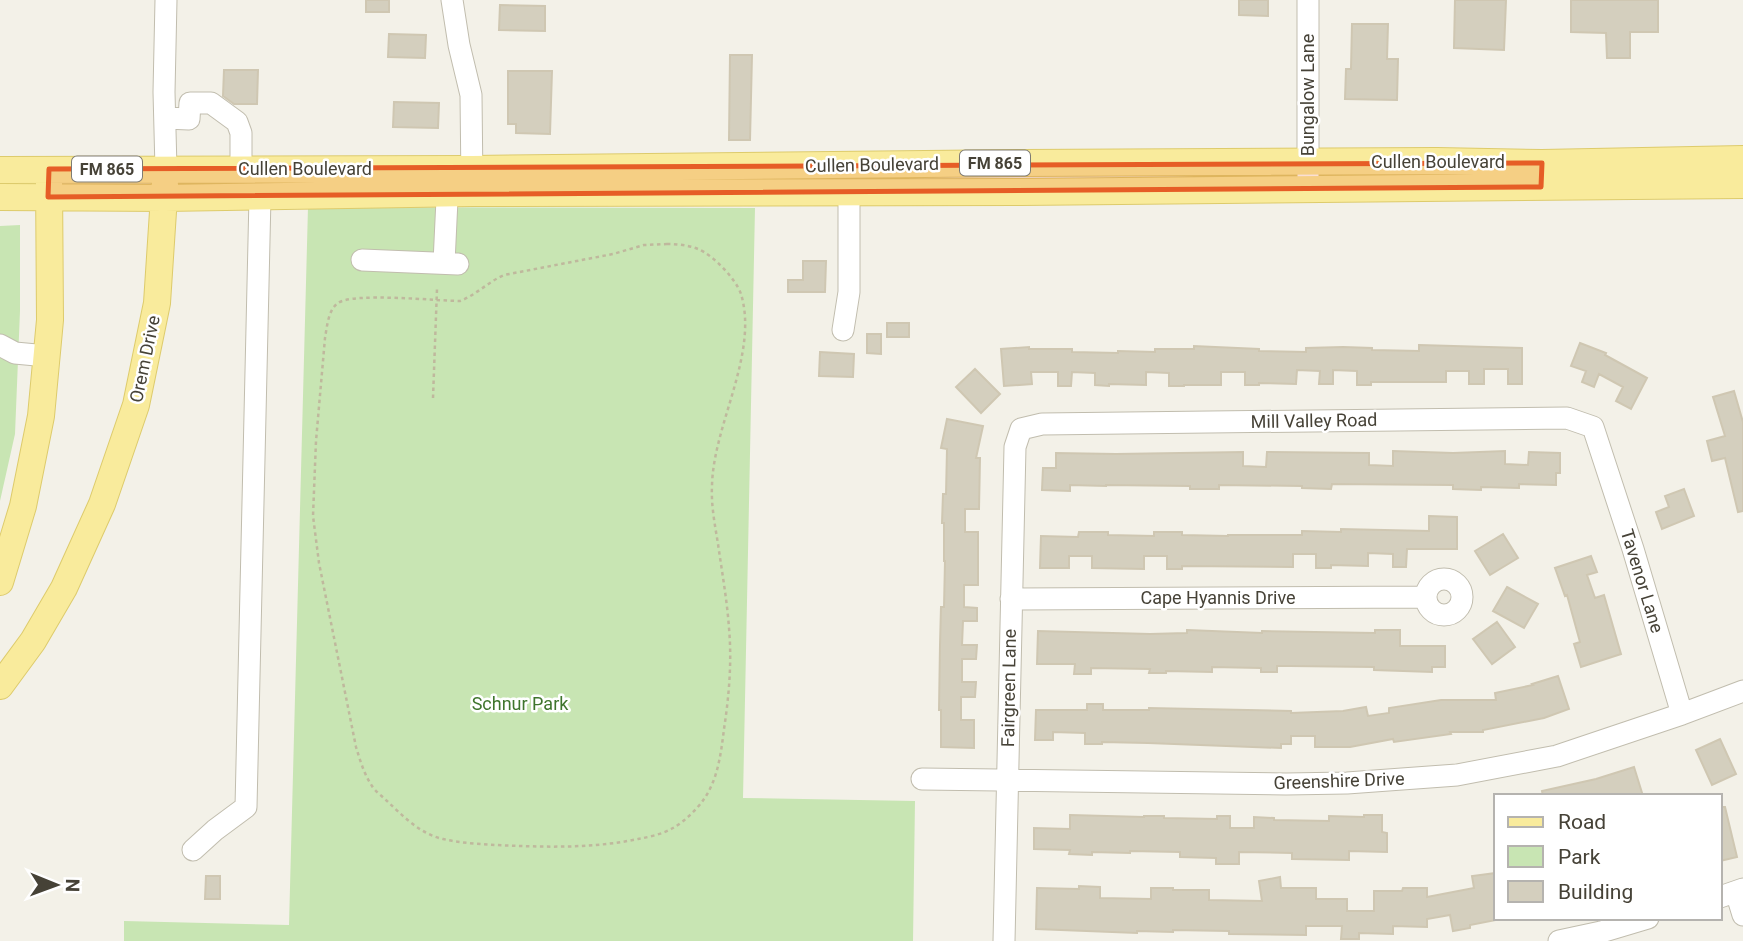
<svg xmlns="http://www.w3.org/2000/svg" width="1743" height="941" viewBox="0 0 1743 941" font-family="Roboto,sans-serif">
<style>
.green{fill:#c8e5b3}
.building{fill:#d4cfbe;stroke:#cfc7b2;stroke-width:2}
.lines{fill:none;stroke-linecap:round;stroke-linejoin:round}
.minor-casing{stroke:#c1bdae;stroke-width:23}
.major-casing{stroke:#ddcb6c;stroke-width:28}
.path{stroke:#bfb89d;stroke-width:2.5;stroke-dasharray:3.5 3.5;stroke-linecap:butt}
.minor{stroke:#fff;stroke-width:21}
.major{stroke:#f9eb9c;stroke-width:26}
.marked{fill:#e65d26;fill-opacity:0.2;stroke:#e65d26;stroke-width:5;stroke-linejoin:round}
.labels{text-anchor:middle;stroke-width:5;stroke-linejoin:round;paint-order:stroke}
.shield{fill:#fff;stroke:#7e7b73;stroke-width:2}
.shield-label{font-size:16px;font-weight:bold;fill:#464237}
.street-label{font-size:18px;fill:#464237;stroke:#fff}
.park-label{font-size:18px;fill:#3f752d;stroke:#fff}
</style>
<rect width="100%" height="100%" fill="#f3f1e8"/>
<path class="green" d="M308 207 755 208 743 798 915 801 913 941H124V921L289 925Z
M20 225V311L15 434 0 501V226Z"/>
<path class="building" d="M366 0H389V12H366Z
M1239 0H1268V16L1239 15Z
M1455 0H1506L1504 50 1454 48Z
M1571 0H1658V32H1630V58H1607L1606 33 1571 32Z
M500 5 545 6V31L499 30Z
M1352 24H1388L1387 59H1398L1397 100 1345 99 1346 69H1351Z
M389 34 426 35 425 58 388 57Z
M730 55H752L750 140H729Z
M224 70H258L257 104H234L223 96Z
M508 71H552L550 134 516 133V124H508Z
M394 102 439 103 438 128 393 127Z
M803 261H826L825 292H788V280H803Z
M887 323H909V337H887Z
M867 334H881V354L867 353Z
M1580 343 1606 353 1605 355 1647 378 1631 409 1616 401 1623 387 1599 374 1594 387 1582 382 1586 371 1571 366Z
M1419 345 1522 348V384H1508V369H1484V384H1469V371H1446V382H1371V385H1357V371L1333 370V384H1319L1320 371 1297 370 1296 384 1259 383V385H1245V372H1221V385H1184V386H1169V373L1146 372V385L1109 384V386L1095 385V373L1072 372 1071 386H1058V372H1031L1032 384 1004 386 1001 349 1029 347V349H1072V352L1118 353V351L1155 352V349H1194V346L1259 349V351L1306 352V348L1343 347 1372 348V350L1419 351Z
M820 352 854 354 853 377 819 376Z
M975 369 1000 394 981 413 956 387Z
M1734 391 1743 422V511L1738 512 1725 458 1712 461 1707 441 1725 436 1713 397Z
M947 419 983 426 976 458H980L979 509H965V532H978V585H964V607L977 608V621H963L962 645H977L976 659H962V682H976L975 697H961V720H974V748L941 747V710H939L940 645 941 607H944L945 561H944V523H942L943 494H946L947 449 941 448Z
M1393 451 1453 453 1505 451V464L1528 465 1529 452 1560 453V473H1556V485L1519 484V488L1481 487V490L1453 489V485L1332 484 1331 489 1302 488V486L1219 485V489H1190V486L1106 485V486L1070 485V491L1042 490 1043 468H1056V453L1116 454 1243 452V466L1266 467 1267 452 1369 453V465L1393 466Z
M1684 489 1694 516 1662 529 1656 512 1669 507 1665 496Z
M1429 516 1457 517V549H1407L1406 567H1393V554L1368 553V566L1331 565V568H1316V554H1293V567L1182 566V569H1167V556H1144V569L1092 568V556H1069V568H1040L1041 536 1078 537 1079 532H1108V535L1154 536V532H1182V535L1228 536V535H1302V531L1341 532V529L1429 531Z
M1503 534 1518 558 1490 575 1475 551Z
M1591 556 1597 572 1587 575 1595 598 1604 595 1621 654 1581 667 1574 644 1580 642 1567 595 1565 596 1555 568Z
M1507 587 1538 604 1524 628 1493 611Z
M1497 622 1515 647 1492 664 1473 639Z
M1187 630 1262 633V631L1375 633V630H1400V646H1445V667H1432V672L1374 670V667L1290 666H1277V672H1261V668L1212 667V672L1166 671V673H1149L1150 669 1091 668V674H1074L1075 664H1037L1038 631 1150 634 1187 633Z
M1558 676 1569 709 1544 718 1483 730V732H1450L1451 734 1394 742 1393 739 1350 747H1315V736H1291V744H1281V748L1148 743 1102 742V744H1085V733L1053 732V740H1035L1036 710H1087V704H1103V710H1149V708L1291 711V713L1343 711 1366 707 1368 716 1389 713V708L1441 700H1496L1495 693 1533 685 1532 684Z
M1720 739 1736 774 1712 785 1696 750Z
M1634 767 1643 796H1543L1542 791 1596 779Z
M1720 807H1725L1737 857 1720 861Z
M1070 815 1144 817V816H1164V818L1217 819V816H1230V828H1254V817L1274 818V820L1329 821V816L1364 817V815H1382V832L1387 833V852L1349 851V860L1292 859V853L1239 852V864H1216V858L1180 857V852L1130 851V853L1092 852V855L1069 854 1070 850 1034 849V828L1070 829Z
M1496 873V920L1470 925V928L1453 931 1450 915 1427 919V927L1393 926V934L1359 933V939H1341L1342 926H1306V935L1229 934V931L1173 930V932L1137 931V933L1036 929 1037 888 1079 889V886L1100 887V898L1151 899V888H1173V890H1209V900L1262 901 1259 881 1280 877 1281 888H1316V899H1347V911H1374V891H1402L1403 888H1427V897L1474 888 1472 876Z
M206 876H220V899H205Z"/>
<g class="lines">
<defs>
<path id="minor" d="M452 0 459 45 471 95 472 185
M165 118 189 119 190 103H211L237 122 241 133V169
M166 169 164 92 166 0
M1308 190V0
M362 260 458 264
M444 263 448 178
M843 330 849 292V192
M0 345 15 353 47 356
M1426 597a18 18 0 1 1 36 0a18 18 0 1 1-36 0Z
M1011 599 1425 597
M922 779 1286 784 1347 783 1457 775 1557 756 1682 714 1743 691
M193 850 215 830 246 807 260 197
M1736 892 1743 915
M1720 897 1743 889
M1004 941 1015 447 1021 429 1042 424 1567 418 1593 427 1633 549 1682 714
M1559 941 1601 932 1648 918"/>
<path id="major" d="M0 170 472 169 1022 163 1437 161 1542 163 1743 159
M0 197 165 198 473 193 1021 192 1743 185
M0 582 23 506 41 416 50 320 49 181
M0 686 33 641 64 588 102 504 136 405 157 303 165 181"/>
</defs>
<use href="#minor" class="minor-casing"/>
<use href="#major" class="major-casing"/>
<path class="path" d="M667 244C677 244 688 245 698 249 713 255 736 279 741 294 759 354 713 425 712 486 711 506 715 525 718 544 722 572 727 600 729 628 732 662 729 696 724 729 721 753 718 779 704 799 697 809 684 822 673 828 663 834 649 837 638 839 590 849 543 847 495 845 478 844 460 843 443 839 420 834 403 816 387 801 382 796 375 791 372 786 364 774 360 760 356 747L319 563 313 516 316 441 325 338C327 327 328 310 338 303 353 292 438 301 460 301 476 295 488 282 504 275L613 254 644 245Z
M433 398 437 289"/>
<use href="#minor" class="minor"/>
<use href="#major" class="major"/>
</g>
<path class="marked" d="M1542 163 1541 187 48 197 49 169Z"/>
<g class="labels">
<g class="shield">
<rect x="960" y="150.5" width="70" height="25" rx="5"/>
<rect x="72" y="156.5" width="70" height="25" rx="5"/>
</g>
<g class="shield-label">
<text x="995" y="169">FM 865</text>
<text x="107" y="175">FM 865</text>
</g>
<g class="street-label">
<text transform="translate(1308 95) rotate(-90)" y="6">Bungalow Lane</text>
<text x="1438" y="168">Cullen Boulevard</text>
<text transform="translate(872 165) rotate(-1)" y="6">Cullen Boulevard</text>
<text x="305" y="175">Cullen Boulevard</text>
<text transform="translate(145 359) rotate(-78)" y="6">Orem Drive</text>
<text transform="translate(1314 421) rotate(-1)" y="6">Mill Valley Road</text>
<text transform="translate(1642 581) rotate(73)" y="6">Tavenor Lane</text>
<text x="1218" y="604">Cape Hyannis Drive</text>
<text transform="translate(1009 688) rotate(-89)" y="6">Fairgreen Lane</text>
<text transform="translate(1339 781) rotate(-2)" y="6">Greenshire Drive</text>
</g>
<g class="park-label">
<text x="520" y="710">Schnur Park</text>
</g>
</g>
<rect x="1494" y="794" width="228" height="126" fill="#ffffff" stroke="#b5b3af" stroke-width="2"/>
<rect x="1508" y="817" width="35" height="10" fill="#f9eb9c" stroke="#b5b3af" stroke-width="2"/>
<text x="1558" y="829" font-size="21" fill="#464237">Road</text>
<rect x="1508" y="846" width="35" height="21" fill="#c8e5b3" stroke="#b5b3af" stroke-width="2"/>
<text x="1558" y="864" font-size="21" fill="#464237">Park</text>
<rect x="1508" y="881" width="35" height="21" fill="#d4cfbe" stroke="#b5b3af" stroke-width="2"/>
<text x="1558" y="899" font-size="21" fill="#464237">Building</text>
<g transform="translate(56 885) rotate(91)" stroke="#ffffff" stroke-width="5" paint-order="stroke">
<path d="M0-5L12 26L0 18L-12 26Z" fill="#464237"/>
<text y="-10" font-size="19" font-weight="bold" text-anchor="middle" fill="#464237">N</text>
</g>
</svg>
